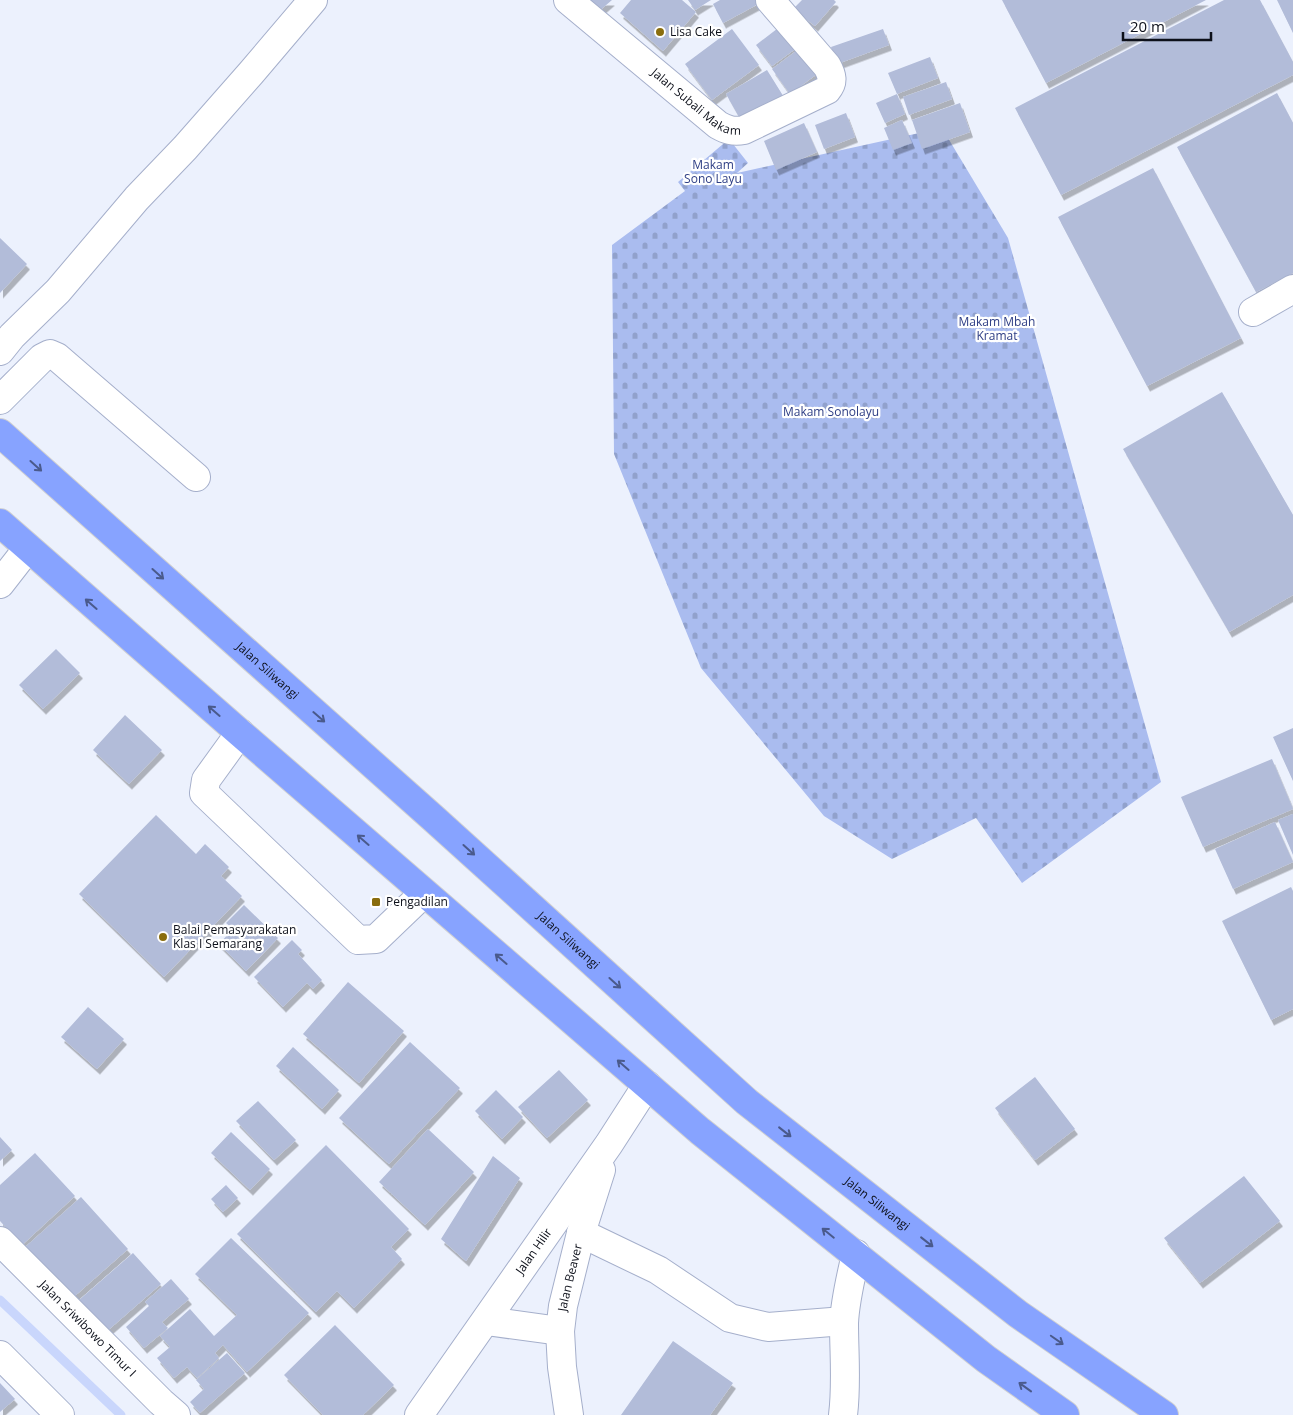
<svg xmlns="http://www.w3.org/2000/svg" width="1293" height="1415" viewBox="0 0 1293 1415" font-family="'Open Sans',sans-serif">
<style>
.cemetery{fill:url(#cemetery-stones)}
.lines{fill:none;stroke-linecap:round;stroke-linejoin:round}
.stream{stroke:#c9d6fc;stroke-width:9}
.building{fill:#b2bcd9;filter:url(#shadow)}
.minor-casing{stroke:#a5afcb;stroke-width:30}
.highway-casing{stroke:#cfcfd1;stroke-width:30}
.minor{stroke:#fff;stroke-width:28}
.highway{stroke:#87a3ff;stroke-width:28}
.oneway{stroke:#4a5a8c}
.poi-dot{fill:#8a6d0e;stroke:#fff;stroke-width:2}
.labels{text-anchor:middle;stroke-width:4.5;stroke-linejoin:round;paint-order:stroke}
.poi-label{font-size:12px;fill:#0d101a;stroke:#fff;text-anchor:start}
.street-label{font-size:12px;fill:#0d101a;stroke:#fff}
.park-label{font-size:12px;fill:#2d3d84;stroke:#fff}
</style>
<defs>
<pattern id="cemetery-stones" width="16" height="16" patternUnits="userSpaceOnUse" patternTransform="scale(1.25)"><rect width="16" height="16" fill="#aabcef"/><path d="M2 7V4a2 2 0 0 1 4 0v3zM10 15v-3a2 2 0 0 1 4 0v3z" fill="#91a1cc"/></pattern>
<filter id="shadow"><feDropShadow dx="3" dy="5.5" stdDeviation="0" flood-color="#0004"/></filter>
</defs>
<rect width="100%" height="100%" fill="#ecf1fd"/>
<path class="cemetery" d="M942 128 1008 238 1161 782 1022 883 976 818 892 859 824 816 701 668 614 454 612 245 685 191 678 182 729 139 748 163 737 173Z"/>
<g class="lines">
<path class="stream" d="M0 1300 121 1415"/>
</g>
<path class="building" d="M588 0H612L598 12Z
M631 0H682L696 12 663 51 620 13Z
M688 0H711L695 10Z
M720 0H761L762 2 723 23 713 4Z
M802 0H834L836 2 815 26 793 9Z
M1002 0H1206L1046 83Z
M1224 0H1260L1293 62V75L1061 195 1015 108Z
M1277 0H1293V33Z
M786 22 802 44 772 66 756 45Z
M732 29 759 65 712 100 685 64Z
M883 29 889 45 837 64 831 47Z
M803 46 821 71 790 94 772 69Z
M930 57 938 78 897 94 888 73Z
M767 70 785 99 743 124 726 94Z
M946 82 952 99 909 115 903 97Z
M1277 93 1293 123V273L1256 292 1177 147Z
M897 94 905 114 885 123 876 103Z
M960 103 970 132 922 149 912 120Z
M846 113 855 137 824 149 815 125Z
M902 120 912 143 893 150 884 128Z
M804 123 817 152 776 170 764 141Z
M1153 168 1241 338 1147 386 1058 217Z
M0 238 27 264 0 293Z
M1222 392 1293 515V595L1229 632 1123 449Z
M56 649 80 673 43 709 19 685Z
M125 715 162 750 129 784 93 750Z
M1293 728V781L1273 737Z
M1272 759 1293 809 1203 847 1181 797Z
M1293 814V855L1278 820Z
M156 815 196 854 205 844 229 867 221 876 242 896 164 977 79 894Z
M1275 822 1293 862 1233 889 1215 849Z
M1291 887 1293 891V1009L1271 1020 1222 921Z
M244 905 278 938 246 971 219 944 233 929 226 923Z
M292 940 302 950 298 954 322 980 313 989 307 983 283 1007 254 977Z
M348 982 404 1031 359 1083 303 1034Z
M88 1007 124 1039 97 1069 61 1037Z
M410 1042 460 1088 389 1164 339 1118Z
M293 1047 339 1090 322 1109 276 1066Z
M559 1070 588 1100 547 1138 518 1107Z
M1035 1077 1075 1129 1035 1160 995 1108Z
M496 1090 523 1117 502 1139 475 1111Z
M258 1101 296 1140 274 1160 236 1121Z
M428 1129 474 1172 425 1225 379 1182Z
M231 1132 270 1169 250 1190 211 1153Z
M0 1137 12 1150 0 1161Z
M326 1145 409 1229 391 1247 402 1259 354 1308 337 1291 316 1312 237 1234Z
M35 1153 75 1196 22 1245 0 1221V1185Z
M493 1156 520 1178 466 1261 441 1239Z
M1244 1176 1280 1221 1200 1283 1164 1238Z
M226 1185 238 1198 223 1212 211 1199Z
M81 1197 128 1249 68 1302 22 1250Z
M231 1238 309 1313 247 1372 223 1345 215 1353 219 1358 197 1378 187 1367 174 1378 157 1358 170 1347 160 1336 190 1309 214 1336 237 1315 195 1274Z
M133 1253 161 1284 106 1332 78 1301Z
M171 1279 189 1299 162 1322 168 1328 144 1348 126 1327 149 1306 145 1302Z
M335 1325 394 1385 363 1415H323L284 1375Z
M673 1341 733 1383 710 1415H621Z
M227 1353 245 1373 200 1413 190 1402 204 1389 196 1380Z
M0 1383 15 1399 0 1412Z"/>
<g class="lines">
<defs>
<g id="minor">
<path id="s1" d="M568 0 718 125C727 130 733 132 744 130L827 90C834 82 832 75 827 66L770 0"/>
<path d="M1253 312 1293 289"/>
<path d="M0 351 12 336 58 291 137 198 185 148 251 73 313 0"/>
<path d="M0 400 42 358 50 354 57 357 196 477"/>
<path d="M0 584 28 548"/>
<path d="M240 733 206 780 204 793 358 940 376 939 424 893"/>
<path d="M581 1233 658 1270 730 1318 768 1327 844 1321"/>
<path id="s2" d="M0 1241 161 1402 176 1415"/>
<path d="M486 1321 560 1331"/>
<path d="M0 1355 60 1415"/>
<path id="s3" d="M419 1415 609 1144 647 1085"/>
<path id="s4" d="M569 1415 562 1367 560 1331 563 1306 581 1233 601 1170"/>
<path d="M843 1415C847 1384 844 1354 844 1323 845 1300 851 1277 856 1254"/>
</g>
<g id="highway">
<path id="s5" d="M0 433 433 818 747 1102 1018 1314 1164 1415"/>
<path d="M0 523 240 733 700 1131 986 1359 1065 1415"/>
</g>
</defs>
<use href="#minor" class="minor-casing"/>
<use href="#highway" class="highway-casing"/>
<use href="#minor" class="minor"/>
<use href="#highway" class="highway"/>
</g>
<defs><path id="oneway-shaft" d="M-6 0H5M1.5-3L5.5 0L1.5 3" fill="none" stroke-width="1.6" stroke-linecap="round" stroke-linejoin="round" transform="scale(1.25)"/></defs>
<g class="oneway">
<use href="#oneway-shaft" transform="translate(36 466) rotate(42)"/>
<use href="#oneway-shaft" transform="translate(158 574) rotate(42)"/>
<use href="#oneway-shaft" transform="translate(91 604) rotate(-139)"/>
<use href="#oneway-shaft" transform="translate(214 711) rotate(-139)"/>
<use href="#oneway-shaft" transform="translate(319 717) rotate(41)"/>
<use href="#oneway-shaft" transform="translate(363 840) rotate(-139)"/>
<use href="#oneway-shaft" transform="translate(469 850) rotate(42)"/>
<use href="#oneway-shaft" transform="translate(501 959) rotate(-139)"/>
<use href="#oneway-shaft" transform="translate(615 983) rotate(42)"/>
<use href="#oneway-shaft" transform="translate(623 1065) rotate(-139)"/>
<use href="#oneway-shaft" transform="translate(785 1132) rotate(38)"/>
<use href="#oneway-shaft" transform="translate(828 1233) rotate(-141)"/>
<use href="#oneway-shaft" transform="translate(927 1242) rotate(38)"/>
<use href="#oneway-shaft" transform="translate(1057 1340) rotate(35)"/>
<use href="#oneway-shaft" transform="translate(1025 1387) rotate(-144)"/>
</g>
<g class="poi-dot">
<circle cx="660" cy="32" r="5"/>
<rect x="371" y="897" width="10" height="10" rx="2.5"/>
<circle cx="163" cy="937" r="5"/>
</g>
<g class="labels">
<g class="poi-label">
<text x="670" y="36">Lisa Cake</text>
<text x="386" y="906">Pengadilan</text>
<text x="173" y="934">Balai Pemasyarakatan<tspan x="173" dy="14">Klas I Semarang</tspan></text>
</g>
<g class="street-label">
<text dy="4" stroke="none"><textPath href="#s1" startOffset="165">Jalan Subali Makam</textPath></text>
<text dy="4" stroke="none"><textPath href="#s5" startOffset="358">Jalan Siliwangi</textPath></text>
<text dy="4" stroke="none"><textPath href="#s5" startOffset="762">Jalan Siliwangi</textPath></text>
<text dy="4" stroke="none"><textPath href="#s5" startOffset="1168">Jalan Siliwangi</textPath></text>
<text dy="4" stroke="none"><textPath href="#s3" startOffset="200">Jalan Hilir</textPath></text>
<text dy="4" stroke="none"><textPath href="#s4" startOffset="139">Jalan Beaver</textPath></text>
<text dy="4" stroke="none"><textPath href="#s2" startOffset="124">Jalan Sriwibowo Timur I</textPath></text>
</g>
<g class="park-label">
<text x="713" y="169">Makam<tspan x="713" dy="14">Sono Layu</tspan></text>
<text x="997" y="326">Makam Mbah<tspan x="997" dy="14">Kramat</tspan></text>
<text x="831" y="416">Makam Sonolayu</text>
</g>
</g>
<path d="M1123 32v8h88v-8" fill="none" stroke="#0d101a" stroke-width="2.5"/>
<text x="1130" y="32" font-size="15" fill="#0d101a" stroke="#ffffff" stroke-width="4" paint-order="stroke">20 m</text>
</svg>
